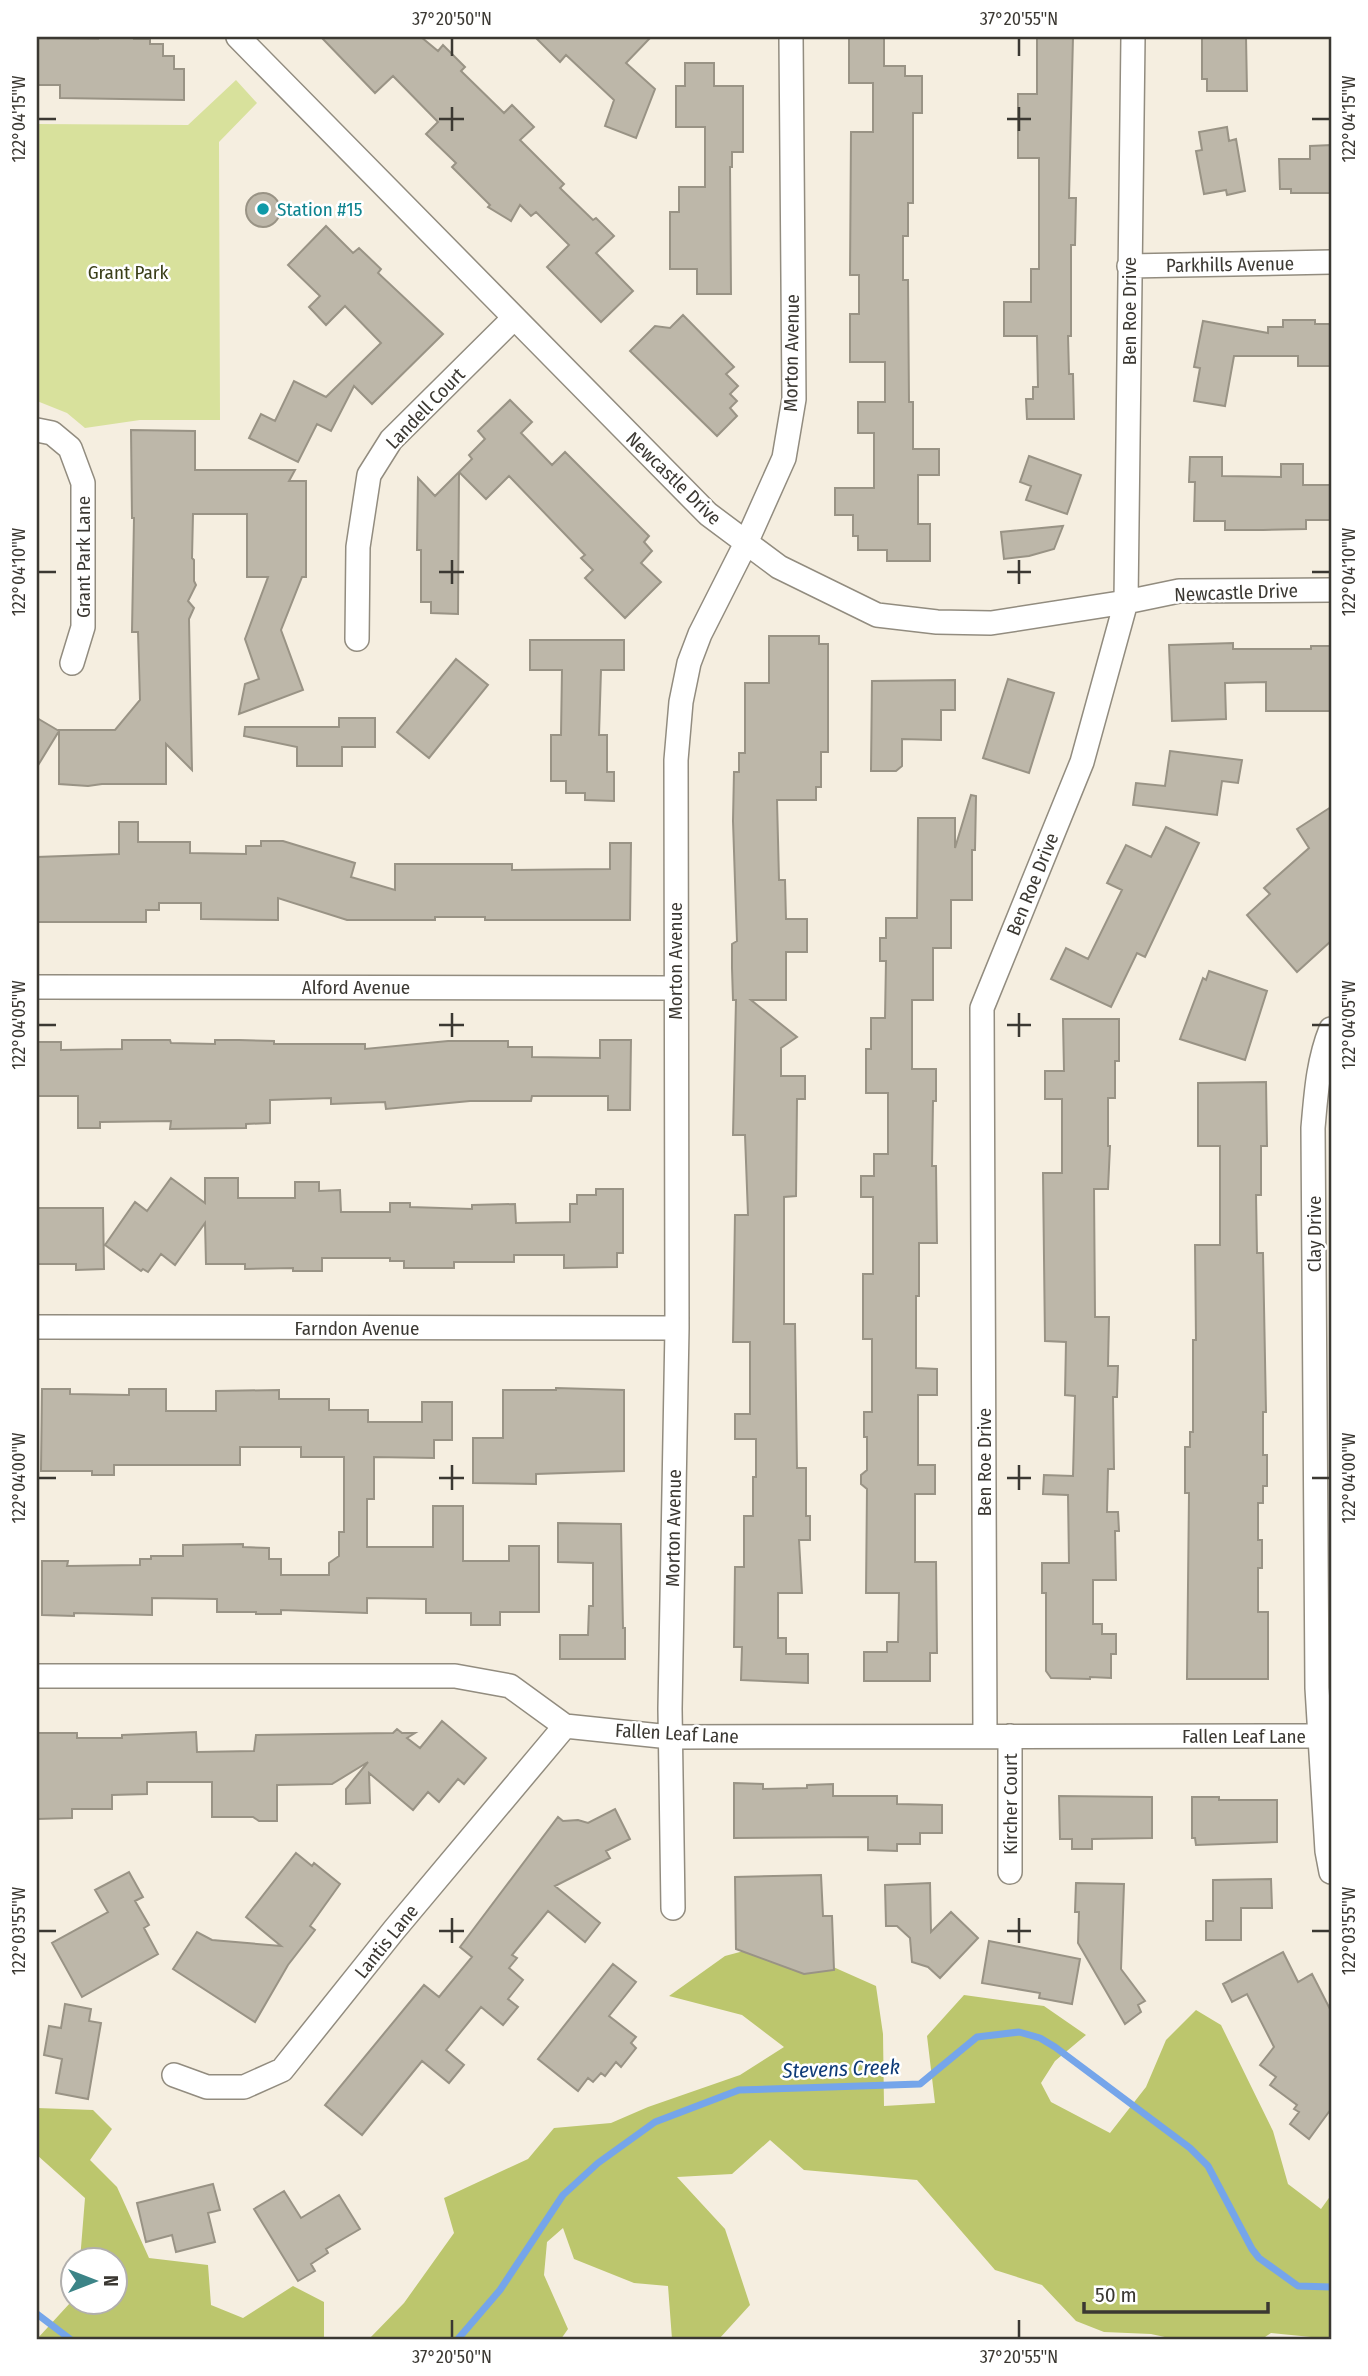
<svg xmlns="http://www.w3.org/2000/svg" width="1368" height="2376" viewBox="0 0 1368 2376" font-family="'Fira Sans Condensed',sans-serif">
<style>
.green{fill:#d8e19c}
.forest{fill:#bcc66d}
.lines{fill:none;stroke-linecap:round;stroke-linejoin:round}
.stream{stroke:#75a5ea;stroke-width:7}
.building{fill:#bdb7a9;stroke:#999385;stroke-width:2}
.street-casing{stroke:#928c7f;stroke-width:26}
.street{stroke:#fff;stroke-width:23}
.ticks{fill:none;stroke:#3b3832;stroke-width:2.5}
.culture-dot{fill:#0f9aa8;stroke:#fff;stroke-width:2.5}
.labels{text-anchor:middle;stroke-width:5;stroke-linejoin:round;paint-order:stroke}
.culture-label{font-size:19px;fill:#0d838f;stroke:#fff;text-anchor:start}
.street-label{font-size:19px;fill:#3b3832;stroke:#fff}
.park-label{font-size:19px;fill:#3a3e18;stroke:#fff}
.water-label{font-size:21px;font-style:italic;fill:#0e3b78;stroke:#fff}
.neatline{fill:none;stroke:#3b3832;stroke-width:2.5}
.ticks-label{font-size:18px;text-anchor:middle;fill:#3b3832}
</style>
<rect width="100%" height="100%" fill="#f5eee0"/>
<path class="green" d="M236 80 257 103 219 142 220 420H140L85 428 67 413 37 401V124L188 125Z"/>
<path class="forest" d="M777 1942 876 1986 883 2034 884 2106 935 2103 927 2036 964 1995 1044 2006 1086 2035 1055 2061 1041 2083 1051 2102 1110 2133 1146 2087 1166 2040 1196 2010 1221 2025 1273 2131 1288 2184 1321 2209 1331 2195V2339L1271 2333 1262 2339H1174L1151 2334 1104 2332 1076 2321 1042 2285 995 2270 917 2180 804 2170 770 2140 732 2174 677 2177 725 2229 750 2305 719 2339H672L668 2286 634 2283 574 2259 563 2228 547 2242 544 2275 568 2329 561 2339H369L404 2303 454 2233 444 2198 528 2159 554 2128 611 2123 648 2107 740 2075 784 2047 742 2015 669 1996 725 1956Z
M37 2108 93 2110 112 2129 90 2160 117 2187 149 2258 208 2265 211 2305 243 2318 293 2286 324 2302V2339H37L70 2303 73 2288 74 2302H116V2260H80L85 2198 37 2155Z"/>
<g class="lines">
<path class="stream" d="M37 2314 70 2339
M458 2339 500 2290 563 2195 598 2163 655 2122 739 2090 920 2084 977 2037 1019 2032 1040 2038 1055 2047 1190 2148 1208 2166 1252 2249 1259 2258 1298 2286 1331 2287"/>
</g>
<path class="building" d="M98 37H134V39H150V44H163V56H174V69H184V100L60 98V85H37V38L98 39Z
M321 37H421L438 51 443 45 465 67 461 71 504 113 512 105 534 127 520 140 564 184 560 188 593 220 596 218 614 236 596 253 633 291 601 322 547 267 569 245 536 212 531 216 520 205 511 221 488 207 490 205 452 167 456 163 426 134 438 122 393 76 375 93Z
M535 37H651L626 63 655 89 636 138 605 126 614 100 566 55 560 62Z
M849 37H884V66H905V76H922V113H913V203H908V236H903V280H908L909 402H913V449H939V475H918V524H930V561H887V550H858V536H853V515H835V488H874V433H858V402H885V362H850V314H859V275H850L851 132H873V83H849Z
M1037 37H1073L1069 198H1076L1075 245H1071V336H1068L1069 374H1073L1074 419H1027L1026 399H1033V387H1038L1037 336H1004V302H1031V269H1039V158H1018V94H1037Z
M1202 37H1246L1247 91H1207V79H1202Z
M685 63H714V86H743V152H732V167H730L731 294H697V269H670V212H679V187H705V127H676V86H685Z
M1227 127 1229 141 1236 139 1245 191 1227 195 1226 190 1204 194 1196 151 1202 150 1199 132Z
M1331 145V193H1291V189H1280L1279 159H1310V146Z
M246 210a17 17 0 1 1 34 0a17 17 0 1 1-34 0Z
M326 226 353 253 359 248 381 269 378 273 443 334 372 404 354 386 331 431 317 424 298 462 249 438 261 414 275 421 294 381 326 397 381 343 345 306 326 325 309 307 320 296 288 265Z
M683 315 734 367 726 374 738 386 730 394 737 401 730 408 737 416 717 436 630 351 655 326 670 328Z
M1283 320H1315V324H1329L1331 327V366H1298V356H1234L1225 406 1194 401 1200 368 1194 367 1203 321 1268 333V327H1283Z
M510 400 532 422 521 433 552 465 565 452 649 536 644 542 652 551 641 563 661 582 625 618 585 578 593 570 581 558 585 555 509 476 486 499 459 472 472 459 469 455 485 439 478 431Z
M131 430 195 431V470H295L289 481H306V577H302L281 630 303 690 239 714 245 684 259 679 245 639 268 577H247V514H193L192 558 194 560V581L196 585 188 601 194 608 189 619 192 770 166 744V784H102L88 786 59 784V730H115L140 700 138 632H132L134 518H132Z
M1029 456 1081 475 1067 514 1026 500 1031 486 1020 482Z
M1190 457H1222V476L1281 477V464H1303V485H1331V520H1306V529L1263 530H1225V521H1194L1195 482H1189Z
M459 472 458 614 431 613V602H421V550H417L418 478 435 496Z
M1063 526 1054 549 1029 556 1004 559 1001 532Z
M769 636H819V644H828V752H821V787H816V800H777L779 880H785L786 919H807V952H786V1000H751L797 1037 781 1048V1076H805V1099H797L796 1196 784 1197V1324H795L797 1468H806V1516H810V1540H799L802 1593H778V1638H786V1654H808V1683L741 1680 742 1647H734L735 1567H744V1516H753V1477H756V1439H735V1414H750V1342H733L735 1215H748L745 1135H733L736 1000H733L732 968V944L737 941 733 821 734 772H739V753H745V683H769Z
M530 640H624V670H601L599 735H607V772H614V801L585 800V793H566V781H551V735H561L562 670H530Z
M1233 643V649H1311V646H1331V711H1266V682L1225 683 1226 719 1172 721 1169 645Z
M456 659 488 685 429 758 397 732Z
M1008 679 1054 693 1029 773 983 758Z
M955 680V710H941V740L902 739V766L896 771H871L872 681Z
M37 718 59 731 37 767Z
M339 718H375V747H342V766H297V747L244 736 245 727H339Z
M1170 751 1242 760 1238 783 1222 781 1217 815 1133 805 1136 783 1165 786Z
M971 795 976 796 975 850H972V900H951V948H933V1000H912V1069H936V1101H933L932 1166H936L937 1243H919V1296H916V1368L937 1369V1395H918V1465H935V1494H915V1562H936L937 1653H930V1681H864V1652H887V1642H898L899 1593H866L867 1489 861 1484V1475L867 1470V1437H864V1412H872V1339H863V1274H873V1197H861V1176H874V1154H888V1093H866V1049H871V1018H885L886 961H880V938H886V918H917L918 818H955V848Z
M1331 807V941L1297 972 1247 915 1270 894 1264 888 1309 848 1297 829Z
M119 822H138V842H190V853L246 854V846H261V841H283L355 863 351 877 395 890V864H512V870L610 869V843H631L630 920H485V917H435V920H347L278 898V920L201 919V903H159V910H146V922H37V857L119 854Z
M1166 827 1199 843 1145 957 1137 953 1111 1007 1051 979 1066 948 1088 959 1122 890 1107 883 1126 845 1151 857Z
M1209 971 1267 991 1245 1060 1180 1039 1203 978 1206 980Z
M1063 1019H1119V1061H1115V1098H1108V1146H1110L1108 1189H1094L1095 1317H1109L1108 1366H1118L1117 1397H1113L1114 1469H1108L1107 1512H1118L1119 1531H1115L1116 1580H1093V1624H1102V1634H1116V1654H1111V1678L1090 1677V1679L1051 1678 1046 1671V1593H1042V1563H1069L1068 1495 1043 1494 1044 1475 1073 1476 1075 1396 1065 1395 1066 1342 1045 1341 1043 1173H1062V1099H1045V1071H1064Z
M122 1040H170L171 1043 215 1044V1040H239L274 1041V1044H365V1049L448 1041H508V1047H532V1057L600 1058V1040H631L630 1110H608V1096H532L531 1101H470L386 1109 385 1102 331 1104V1098L270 1100V1123L246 1124V1128L170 1129 171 1121 100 1122V1128H78V1096H37V1042H61V1050L122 1049Z
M1266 1082 1267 1146H1261V1195H1256L1257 1253H1263L1266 1412H1263V1455H1267V1486H1263V1503H1258V1540H1262V1568H1258V1612H1268V1679H1187L1189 1493H1185V1447H1190V1432H1193V1340H1196L1195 1245H1220V1146H1198V1083Z
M171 1178 205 1203V1178H238V1198H295V1182H319V1191L340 1190 341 1212H390V1203H410V1207L472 1209V1205L515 1204 516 1223 570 1222V1204H577V1195H596V1189H623V1253H617V1267L564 1268V1255H514V1262H454V1268H404V1261H390V1258H322V1271H293V1268L245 1269V1264H206L205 1223 175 1265 161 1254 148 1272 143 1269 141 1271 105 1245 135 1202 147 1211Z
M37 1208H103L104 1269 76 1270V1264H37Z
M556 1388 624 1390V1471L536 1474V1484L473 1483V1438H503V1390H556Z
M42 1389H70V1394L129 1395V1389H166V1411H216V1391L279 1390V1399H329V1410H368V1422H422V1402H452V1440H434V1458L374 1457V1499H367V1547H433V1506H463V1561H509V1546H539V1612H500V1625H471V1613H426V1599L367 1598V1613L281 1610V1614H256V1612H217V1599L152 1598V1615L74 1613V1616L42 1615V1561H68L67 1566 140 1565V1559H151V1556H183V1545L243 1544V1547L269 1548V1559H281V1575H329V1563L339 1556V1532H344V1457H301V1447H240V1465H114V1475H92V1471H41Z
M558 1523 621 1524 623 1628H625V1659H560V1635H588L589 1606H593V1563L558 1562Z
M442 1721 486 1758 464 1784 458 1779 439 1802 428 1792 413 1810 369 1773 370 1803 346 1804V1789L368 1762 332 1784 277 1785V1821H259L253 1817H212V1782H147V1794L112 1795V1809H72V1818L37 1819V1733H77V1738H122V1735L196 1732 197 1752 254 1751 256 1735 393 1733 397 1729 402 1733H415L407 1738 420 1748Z
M734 1783 763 1784V1789L807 1788V1785L833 1784V1796H897V1804L942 1805V1833H920V1844H897V1851L868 1850V1837L734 1838Z
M1059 1796 1152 1797V1838L1092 1839V1849H1072V1839H1060Z
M1192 1797H1219V1800H1277V1842L1196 1845 1195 1838H1192Z
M615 1809 630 1839 606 1851 610 1858 555 1886 600 1923 585 1942 548 1911 512 1955 517 1958 509 1968 523 1980 508 1999 518 2007 503 2025 481 2007 446 2050 464 2065 449 2083 422 2061 362 2135 325 2105 424 1985 439 1997 472 1957 460 1947 558 1817 563 1821 578 1820 588 1823Z
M296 1853 312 1866 314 1863 340 1884 310 1926 315 1930 288 1965 255 2022 173 1969 197 1932 212 1940 281 1946 246 1917Z
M129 1872 143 1897 135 1901 149 1925 144 1928 158 1954 82 1997 52 1943 108 1912 95 1890Z
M821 1875 823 1916H832L834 1970 804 1974 736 1949 735 1877Z
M1271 1879 1272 1908H1241V1940H1206V1921H1213V1880Z
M930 1883 931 1932 951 1912 978 1938 940 1978 928 1967 912 1962 910 1938 897 1926H886L885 1885Z
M1076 1883 1124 1884 1121 1969 1145 2001 1138 2005 1141 2012 1125 2024 1078 1943 1079 1912H1075Z
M989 1941 1080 1959 1072 2004 1039 1998 1040 1993 982 1983Z
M1283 1952 1298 1982 1312 1974 1331 2011V2109L1309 2139 1290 2124 1299 2112 1294 2109 1297 2105 1270 2085 1276 2077 1260 2065 1274 2047 1247 1994 1232 2002 1223 1984Z
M613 1964 636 1982 609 2016 636 2037 631 2043 636 2048 621 2067 616 2062 605 2076 601 2073 593 2082 588 2078 578 2091 538 2059Z
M65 2004 91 2009 89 2021 101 2023 88 2099 56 2093 62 2059 44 2055 49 2026 61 2028Z
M213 2184 220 2210 208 2213 215 2242 176 2252 172 2235 146 2242 137 2203Z
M284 2191 301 2218 339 2195 360 2229 326 2249 328 2253 311 2264 315 2271 298 2281 254 2209Z"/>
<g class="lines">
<defs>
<path id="street" d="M238 37 708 514 779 567 877 615 937 622 991 623 1126 602 1179 591 1331 590
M1129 266 1331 262
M37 430 52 433 70 448 83 483V627L72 663
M357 639 358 547 369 475 391 440 514 318
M37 987 675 988
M1331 1029C1318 1061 1316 1094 1313 1128L1317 1688 1327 1851 1331 1872
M37 1327 677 1328
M37 1676H455L510 1686 565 1726 670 1737 1331 1736
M985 1736 982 1008 1082 762 1126 602 1133 37
M1010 1736V1872
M673 1908 670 1709 677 1328 676 760 681 702 689 663 700 634 746 543 784 458 794 399 791 37
M174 2075 207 2087H244L282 2070 394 1930 565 1726"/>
</defs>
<use href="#street" class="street-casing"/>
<use href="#street" class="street"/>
</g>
<path class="ticks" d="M452 38V56M1019 38V56M452 107V131M1019 107V131M38 119H56M439 119H464M1007 119H1031M1312 119H1330M452 560V584M1019 560V584M38 572H56M439 572H464M1007 572H1031M1312 572H1330M452 1013V1037M1019 1013V1037M38 1025H56M439 1025H464M1007 1025H1031M1312 1025H1330M452 1465V1490M1019 1465V1490M38 1478H56M439 1478H464M1007 1478H1031M1312 1478H1330M452 1918V1943M1019 1918V1943M38 1931H56M439 1931H464M1007 1931H1031M1312 1931H1330M452 2320V2338M1019 2320V2338"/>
<circle class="culture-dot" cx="263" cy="209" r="7"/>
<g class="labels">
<g class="culture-label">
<text x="277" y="216">Station #15</text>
</g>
<g class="street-label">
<text transform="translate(1230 264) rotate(-1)" y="7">Parkhills Avenue</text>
<text transform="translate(1129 311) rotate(-90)" y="7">Ben Roe Drive</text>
<text transform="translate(791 353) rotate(-89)" y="7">Morton Avenue</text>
<text transform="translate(425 408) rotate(-46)" y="7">Landell Court</text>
<text transform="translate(674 478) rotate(44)" y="7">Newcastle Drive</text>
<text transform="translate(83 557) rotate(-90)" y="7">Grant Park Lane</text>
<text transform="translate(1236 592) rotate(-2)" y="7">Newcastle Drive</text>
<text transform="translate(1032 884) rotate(-68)" y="7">Ben Roe Drive</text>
<text transform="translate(675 961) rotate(-90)" y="7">Morton Avenue</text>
<text x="356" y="994">Alford Avenue</text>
<text transform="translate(1314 1234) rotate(-90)" y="7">Clay Drive</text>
<text x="357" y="1335">Farndon Avenue</text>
<text transform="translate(984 1462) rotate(-90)" y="7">Ben Roe Drive</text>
<text transform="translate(673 1528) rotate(-89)" y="7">Morton Avenue</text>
<text transform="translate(677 1733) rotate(3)" y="7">Fallen Leaf Lane</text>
<text x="1244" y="1743">Fallen Leaf Lane</text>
<text transform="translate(1010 1804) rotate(-90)" y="7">Kircher Court</text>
<text transform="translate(386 1941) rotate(-51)" y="7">Lantis Lane</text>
</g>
<g class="park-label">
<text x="128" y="279">Grant Park</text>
</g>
<g class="water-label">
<text transform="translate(841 2069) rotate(-2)" y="7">Stevens Creek</text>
</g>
</g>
<rect width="1368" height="2376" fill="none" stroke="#ffffff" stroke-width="77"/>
<g transform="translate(94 2281) rotate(90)"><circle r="33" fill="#ffffff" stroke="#b1afad" stroke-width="2"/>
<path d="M0-5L12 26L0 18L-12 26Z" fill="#3c8487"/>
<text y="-10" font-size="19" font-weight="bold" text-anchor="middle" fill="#3b3832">N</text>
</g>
<path d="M1084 2302v10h184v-10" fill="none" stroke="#3b3832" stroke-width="3.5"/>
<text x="1095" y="2302" font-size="21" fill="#3b3832" stroke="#ffffff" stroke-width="5" paint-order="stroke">50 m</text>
<rect x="38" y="38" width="1292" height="2300" class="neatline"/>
<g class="ticks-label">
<text x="452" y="25">37°20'50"N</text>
<text x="1019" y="25">37°20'55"N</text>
<text transform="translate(1349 119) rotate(-90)" y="6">122°04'15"W</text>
<text transform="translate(19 119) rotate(-90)" y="6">122°04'15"W</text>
<text transform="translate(19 572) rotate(-90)" y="6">122°04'10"W</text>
<text transform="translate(1349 572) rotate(-90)" y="6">122°04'10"W</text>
<text transform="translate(1349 1025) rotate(-90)" y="6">122°04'05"W</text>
<text transform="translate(19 1025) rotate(-90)" y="6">122°04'05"W</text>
<text transform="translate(1349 1478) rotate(-90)" y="6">122°04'00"W</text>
<text transform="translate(19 1478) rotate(-90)" y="6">122°04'00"W</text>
<text transform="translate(19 1931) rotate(-90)" y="6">122°03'55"W</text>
<text transform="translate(1349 1931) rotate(-90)" y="6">122°03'55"W</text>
<text x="452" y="2363">37°20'50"N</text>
<text x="1019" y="2363">37°20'55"N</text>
</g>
</svg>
